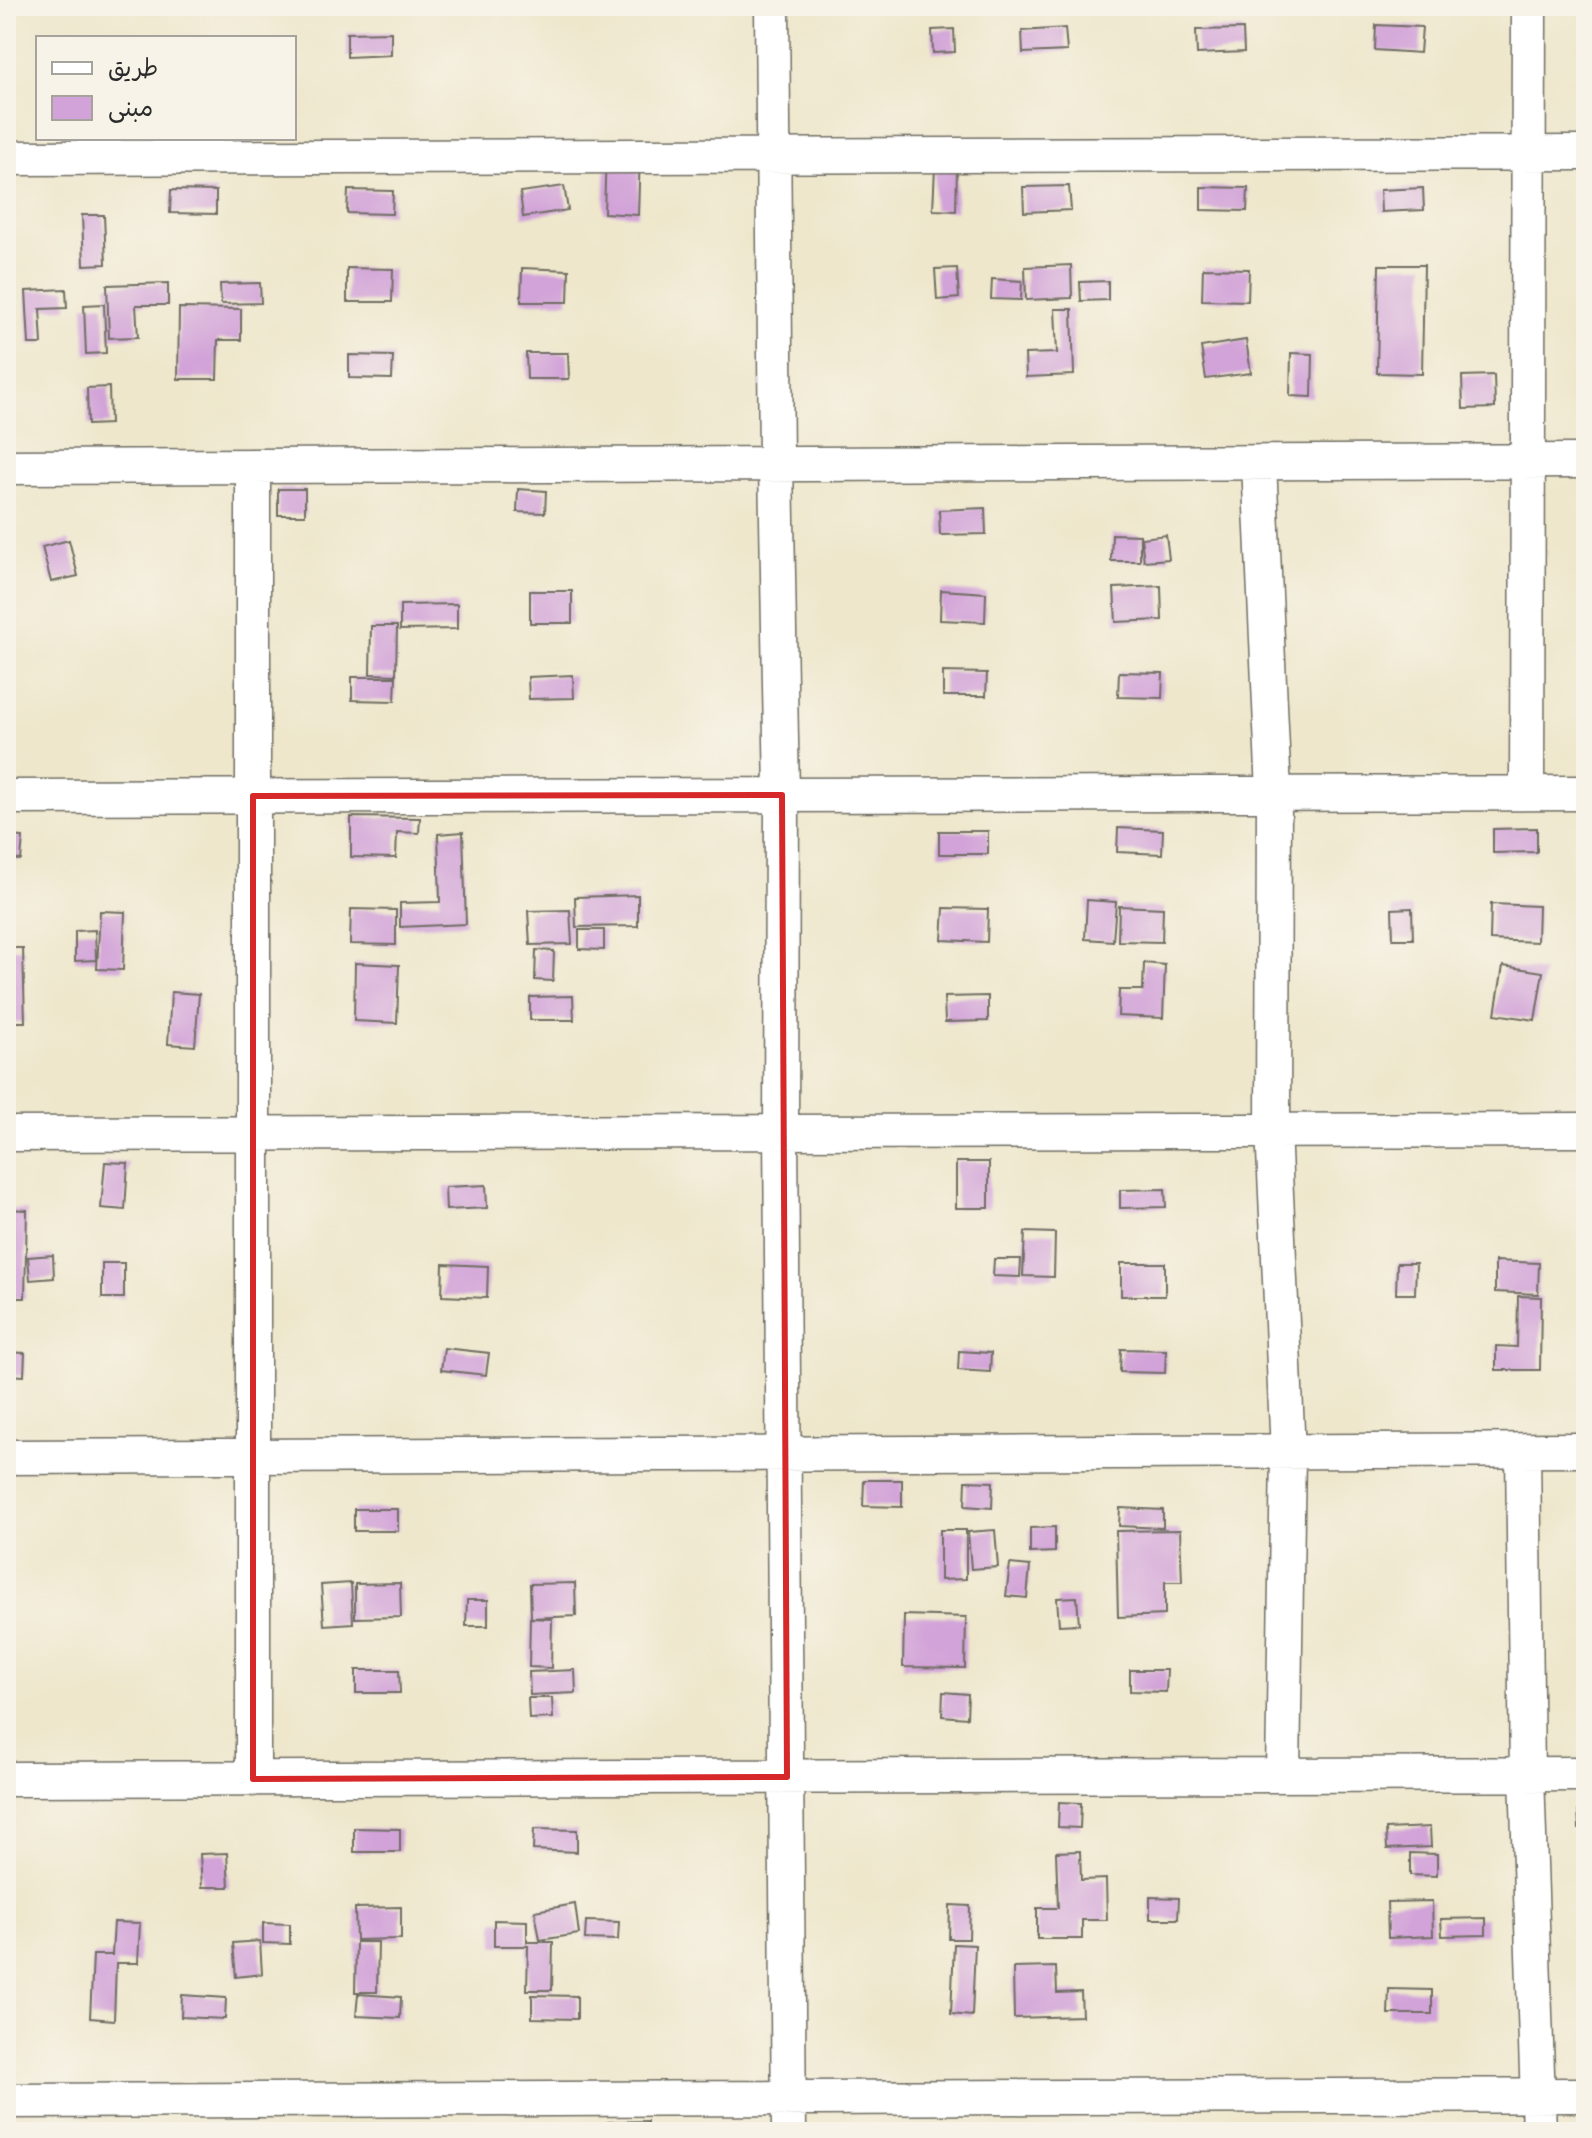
<svg xmlns="http://www.w3.org/2000/svg" width="1592" height="2138" viewBox="0 0 1592 2138" font-family="Itim,'Playpen Sans Arabic',sans-serif">
<style>
.building{fill:#d2a3d8}
.lines{fill:none;stroke-linecap:round;stroke-linejoin:round}
.minor-casing{stroke:#6f6d63;stroke-width:37}
.minor{stroke:#fff;stroke-width:34}
.marked{fill:none;stroke:#d62828;stroke-width:6;stroke-linejoin:round}
</style>
<rect width="100%" height="100%" fill="#f7f3e8"/>
<filter id="ink" filterUnits="userSpaceOnUse"><feTurbulence type="fractalNoise" baseFrequency=".0125" numOctaves="2"/><feDisplacementMap in="SourceGraphic" scale="16" xChannelSelector="R" yChannelSelector="G"/><feConvolveMatrix kernelMatrix="1 2 1 2 8 2 1 2 1" color-interpolation-filters="sRGB"/></filter>
<filter id="wash" filterUnits="userSpaceOnUse"><feTurbulence type="fractalNoise" baseFrequency=".006" numOctaves="4" result="noise"/><feDisplacementMap in="SourceGraphic" scale="32" xChannelSelector="R" yChannelSelector="G"/><feGaussianBlur stdDeviation="1.8" result="paint"/><feColorMatrix in="noise" values="0 0 0 0 0 0 0 0 0 0 0 0 0 0 0 0 0 1.4 0 .05"/><feComposite in="paint" operator="in"/></filter>
<g filter="url(#wash)">
<rect width="100%" height="100%" fill="#eee7cc"/>
<g id="blocks">
<path class="building" d="M1376 25 1422 27 1420 53 1375 50Z
M1065 28 1067 51 1023 53 1022 31Z
M954 29 955 52 933 53 932 30Z
M1243 29 1244 52 1197 54 1196 30Z
M391 32V55L347 57V33Z
M606 150 640 151 638 215 604 213Z
M935 167 957 168 956 211 933 210Z
M564 186 568 210 523 217 520 192Z
M1069 186 1071 210 1024 212 1023 187Z
M1201 187 1248 188 1247 211 1201 210Z
M1423 188 1424 210 1381 212 1380 190Z
M171 190 216 191V214L170 213Z
M348 190 393 191 392 214 347 213Z
M82 215H104L106 264 84 265Z
M1071 265 1072 298 1026 300 1025 267Z
M1379 265H1424L1422 374 1377 373Z
M347 268 393 269 392 302H347Z
M522 268 569 270 568 302H521Z
M957 268 959 298 937 300 935 269Z
M1203 268 1249 269 1248 301 1202 300Z
M992 279 1022 281 1021 300 991 299Z
M1108 281V300L1081 301 1080 282Z
M168 283V305H136L138 337 109 338 107 285Z
M260 283 261 303 221 304 220 284Z
M66 289 67 308 40 309 42 344H29L26 291Z
M104 304 106 353 86 354 84 305Z
M179 308 241 309V340H218L217 379H178Z
M1055 309H1072L1074 375 1026 377 1025 354 1057 353Z
M1246 340 1251 373 1206 379 1201 347Z
M526 353H568L569 379H527Z
M1291 353 1313 354 1312 397 1290 396Z
M349 355 393 356 392 379 349 378Z
M1494 375 1495 408 1463 409 1462 376Z
M109 387 110 424 88 425 87 388Z
M278 489H305V515H278Z
M518 489 546 491 545 513 517 512Z
M985 508 986 534 940 535 939 510Z
M1112 534 1140 535V561H1111Z
M1166 535 1169 559 1144 561 1141 538Z
M69 540 78 576 51 582 42 547Z
M1161 586 1162 620 1116 622 1114 588Z
M941 590 986 593 985 622 940 620Z
M530 591H572V623H530Z
M457 604V629L400 630V605Z
M371 626H397L396 675 370 674Z
M943 672 987 673 986 696H943Z
M1119 672 1163 673 1162 698 1118 697Z
M573 675 574 698 529 699 528 677Z
M352 677H396L395 701 352 700Z
M351 817 420 818 419 833 397 832 396 858 351 857Z
M1118 828 1163 830 1162 854 1117 852Z
M1537 828V852L1493 853V829Z
M939 831H988V854H939Z
M463 832 466 924 400 927V903L440 902 438 834Z
M6 836 23 837 21 860 6 859Z
M638 895V926L576 927 575 897Z
M1087 900 1116 902 1113 941 1085 939Z
M1491 904 1538 906 1537 942 1490 940Z
M1119 906 1163 908 1162 942 1118 941Z
M944 908 988 909 987 942 942 940Z
M1412 908 1413 939H1393L1392 909Z
M351 909 396 910V945L350 944Z
M570 910 572 944 530 945 528 911Z
M100 911 125 912 123 970 97 969Z
M95 930 96 960 75 961V931Z
M579 930H604V950L579 949Z
M6 948H23L25 1022H6Z
M536 950 554 951 553 981 535 980Z
M355 963 399 965 397 1023 354 1021Z
M1144 963 1165 965 1163 1018 1118 1016 1119 990H1143Z
M1503 966 1543 972 1535 1020 1495 1014Z
M171 992 199 994 195 1046 168 1044Z
M573 996 574 1020H530V997Z
M988 996V1021L945 1022 944 997Z
M105 1162 128 1163 125 1210 101 1208Z
M956 1162H989V1208H956Z
M486 1185 487 1208 446 1210 445 1187Z
M1165 1189 1166 1207 1120 1208V1190Z
M6 1209 27 1210 25 1298H6Z
M1025 1232 1055 1233 1054 1277 1023 1276Z
M53 1255 54 1278 30 1280 28 1257Z
M994 1259H1021L1020 1277 993 1276Z
M1495 1261 1539 1263 1538 1294 1495 1292Z
M102 1263H124V1298H102Z
M1121 1263H1165V1296H1121Z
M1397 1263H1416L1415 1294H1396Z
M443 1264 488 1266 487 1298 442 1296Z
M1518 1296 1541 1297 1540 1370H1496V1346L1517 1347Z
M444 1348 489 1353 486 1375 441 1370Z
M1121 1349 1166 1350 1165 1373 1120 1372Z
M959 1351 991 1353 990 1372 958 1370Z
M6 1352 25 1353 24 1376 6 1375Z
M864 1480H902V1507L863 1506Z
M966 1481 993 1482 992 1508 965 1506Z
M1120 1508 1163 1510V1528L1119 1526Z
M354 1509H398V1531H354Z
M1055 1527V1552L1030 1553V1528Z
M940 1530H966V1579L940 1580Z
M995 1530 998 1567 971 1569 968 1532Z
M1180 1530 1182 1582H1165V1615L1118 1617 1116 1531Z
M1010 1564 1030 1566 1027 1598 1006 1596Z
M351 1583 353 1623 324 1625 321 1585Z
M400 1583 401 1617 355 1618V1584Z
M575 1583 576 1616 531 1618 530 1584Z
M1077 1597 1079 1624 1059 1625 1057 1598Z
M467 1600H488V1626H466Z
M904 1615 966 1617 965 1668 903 1667Z
M530 1618 552 1619 551 1668 529 1667Z
M356 1670H399L400 1693H356Z
M575 1670 576 1693 530 1695 529 1672Z
M1130 1670H1167L1166 1692 1130 1691Z
M943 1692 968 1694 967 1718 942 1716Z
M528 1698H552L553 1718 529 1719Z
M1578 1801H1586V1829H1579Z
M1059 1802 1081 1803 1080 1828 1058 1827Z
M1430 1827 1431 1847 1387 1849 1386 1829Z
M354 1828 400 1829V1852H354Z
M534 1829 577 1830V1852L533 1850Z
M1080 1851 1081 1880 1106 1879 1107 1920H1082V1939H1037V1908H1058L1056 1852Z
M227 1853 229 1887H202L200 1854Z
M1410 1853 1437 1854V1876L1410 1875Z
M1150 1897 1179 1898 1178 1919H1150Z
M1432 1901 1433 1936 1388 1938 1387 1902Z
M575 1904 579 1934 540 1940 535 1911Z
M950 1905 970 1906 969 1939H949Z
M401 1907V1939L356 1940 355 1908Z
M1486 1918V1935L1442 1936 1441 1919Z
M494 1920 527 1921V1942H553L552 1990H527L528 1946H494Z
M586 1921 619 1922 618 1940 585 1939Z
M114 1922 140 1923 138 1963H116L114 2020 90 2018 93 1955H112Z
M263 1923 290 1924V1944L263 1943Z
M260 1941 262 1974 236 1977 233 1943Z
M356 1942H378L377 1992H355Z
M954 1944 975 1945 972 2016 951 2014Z
M1056 1967 1057 1993 1081 1992 1082 2016 1014 2018 1013 1968Z
M1389 1989 1432 1990V2014H1388Z
M358 1994 401 1997 400 2018 356 2016Z
M182 1995 226 1998 225 2019 181 2017Z
M532 1995 577 1996V2019L532 2018Z
M647 2121V2132H609L608 2122Z"/>
</g>
</g>
<g filter="url(#ink)">
<use href="#blocks" fill-opacity="0" stroke="#6f6d63" stroke-width="2"/>
<g class="lines">
<defs>
<path id="minor" d="M772 6 776 464 782 795 781 1132 789 2132
M6 158 1586 153
M1259 463 1274 793 1273 1130 1288 1452 1283 1775
M253 466V1779
M6 467 1586 461
M1527 793 1529 6
M6 797 1586 793
M6 1134 1586 1130
M1523 1451 1527 1775 1539 2132
M6 1457 1586 1450
M6 1779 1586 1774
M6 2101 1586 2095"/>
</defs>
<use href="#minor" class="minor-casing"/>
<use href="#minor" class="minor"/>
</g>
</g>
<path class="marked" d="M782 795 787 1777 253 1779V796Z"/>
<rect width="1592" height="2138" fill="none" stroke="#f7f3e8" stroke-width="32"/>
<rect x="36" y="36" width="260" height="104" fill="#f7f3e8" stroke="#a5a39c" stroke-width="2"/>
<rect x="52" y="62" width="40" height="12" fill="#ffffff" stroke="#a5a39c" stroke-width="2"/>
<text x="108" y="76" font-size="24" fill="#2b2b2b">طريق</text>
<rect x="52" y="96" width="40" height="24" fill="#d2a3d8" stroke="#a5a39c" stroke-width="2"/>
<text x="108" y="116" font-size="24" fill="#2b2b2b">مبنى</text>
</svg>
